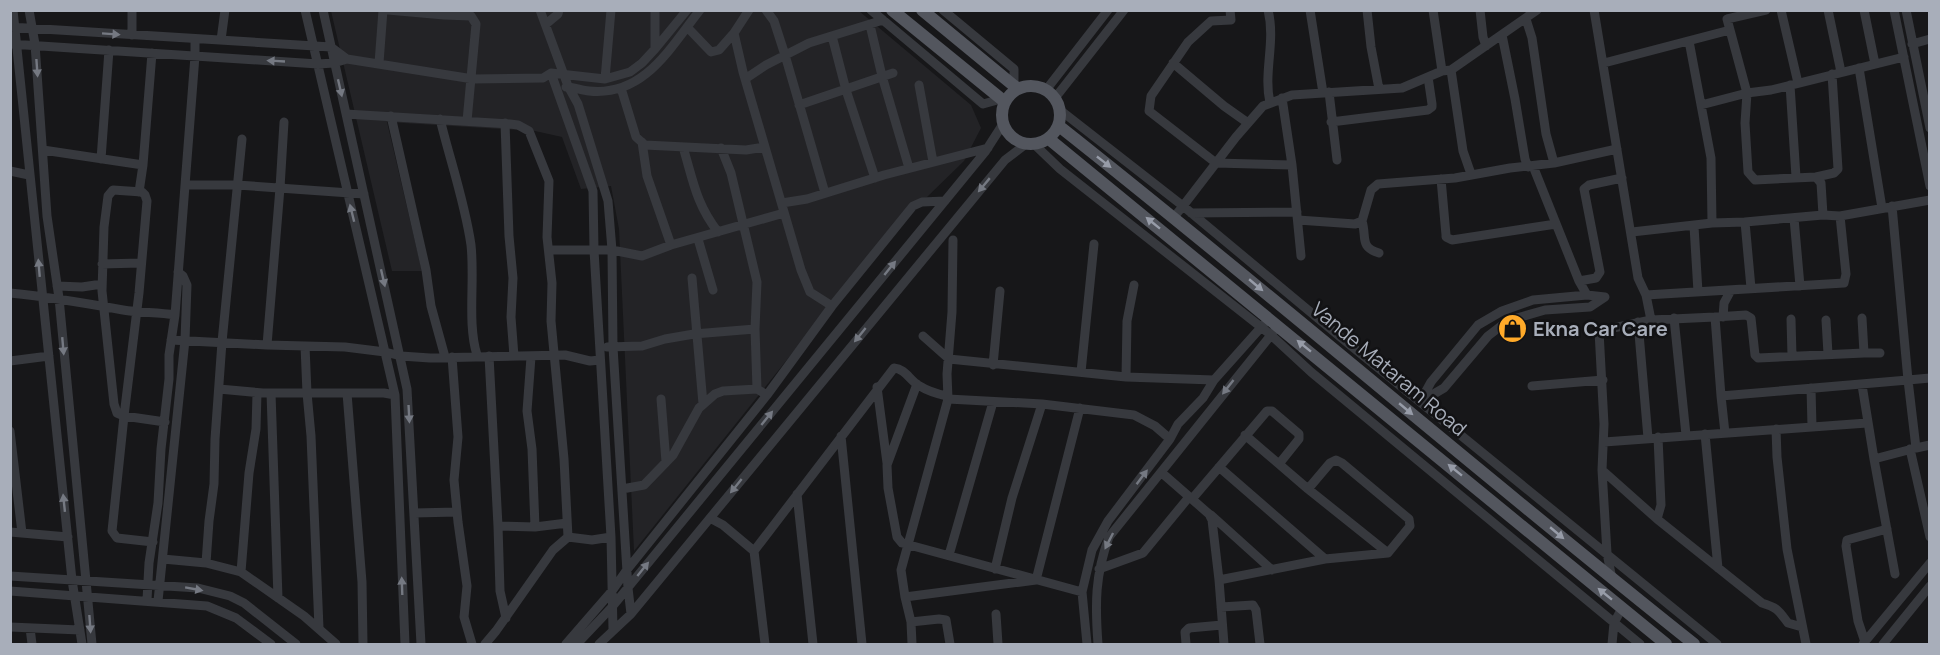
<svg xmlns="http://www.w3.org/2000/svg" width="1940" height="655" viewBox="0 0 1940 655" font-family="Manrope,sans-serif">
<style>
.built{fill:#232326}
.lines{fill:none;stroke-linecap:round;stroke-linejoin:round}
.minor{stroke:#37393e;stroke-width:9}
.major{stroke:#53565e;stroke-width:12}
.oneway{fill:#757982}
.oneway2{fill:#979ca8}
.labels{text-anchor:middle;stroke-width:5;stroke-linejoin:round;paint-order:stroke}
.poi-label{font-size:20px;font-weight:bold;fill:#a8aeba;stroke:#121214;text-anchor:start}
.street-label{font-size:20px;fill:#a8aeba;stroke:#121214}
</style>
<rect width="100%" height="100%" fill="#171719"/>
<path class="built" d="M331 11H859L971 105 981 128 964 161 927 197 913 202 634 551 619 229 611 186 581 189 562 137 535 131 387 122 422 271H392Z"/>
<g class="lines">
<path class="minor" d="M13 10 72 580 82 644
M29 10 35 44 47 216 59 298 92 644
M305 10 395 395 405 644
M323 10 407 389 421 644
M388 10 444 15V10
M540 10 568 86 578 104 608 201 612 250 613 347 628 588 631 614
M655 10V49
M766 10 774 21 785 55 825 193
M871 10 983 104 1001 99
M943 10 1014 69V85
M1230 10 1231 20 1211 21 1188 42 1151 96 1149 111 1216 163 1292 165
M1268 10C1276 42 1263 72 1270 103
M1310 10 1323 93
M1367 10 1371 47 1379 89
M1433 10 1442 71
M1480 10 1483 37 1486 46
M1594 10 1638 278 1646 295 1651 320
M1781 10 1798 83
M1828 10 1841 72
M1864 10 1875 64
M1894 10 1930 186
M1906 10 1930 128
M444 15 471 16 476 24 467 121
M1526 19 1532 38 1546 134 1554 163
M546 24 558 14 559 10
M870 25 882 76 909 168
M10 27 331 47 347 59
M1730 30 1747 93 1771 90 1904 57
M734 33 749 10
M132 35V10
M1502 35 1515 99 1525 159 1528 167
M832 36 846 90
M221 40 225 10
M1689 41 1711 158 1712 223
M10 44 318 64 334 63 347 59 473 79 543 78 551 73 605 79 630 72 642 63 655 49 687 10
M1912 44 1930 39
M379 63 383 10
M1173 63 1224 106 1248 123
M1604 63 1730 30 1727 19 1766 10
M1859 68 1882 208
M1451 70 1463 151 1471 174
M551 73 593 191 594 250 611 537 613 630
M605 79 611 10
M745 79 766 65 809 43 883 20
M919 85 933 162
M1790 85 1796 177
M566 87C573 87 581 90 589 91 644 97 670 48 700 10
M621 88 636 137 645 145 746 150 765 147
M846 90 875 178
M1046 90 1108 10
M1329 92 1337 160
M1055 98 1124 10
M1282 98 1292 165 1301 256
M799 105 893 73
M1701 105 1747 93 1745 123 1748 172 1755 180 1816 177 1821 183 1823 215
M1060 110 1183 206 1236 137 1263 106 1292 95 1402 88 1442 71 1451 70 1537 10
M346 114 510 124 518 125 529 131 549 181 547 237 552 283 551 321 564 459 568 537
M391 116 426 270 431 306 445 357
M440 119C450 160 465 203 471 245 475 281 467 323 477 355
M1331 122 1428 110 1432 107V104L1428 77
M505 123 509 236 513 278 511 317 514 356
M242 139 222 342 215 439 214 484 209 521 206 563 241 572 304 616 336 644
M642 142 647 176 671 245 784 213
M1034 144 1060 169 1271 335 1311 372 1640 644
M683 147C693 180 696 204 718 232
M721 148 731 173 757 282 755 329 757 389
M43 150 143 165 139 192
M101 159 109 50
M143 165 152 53
M1533 166 1579 281 1587 295
M10 171 29 175
M1816 177 1834 173 1838 169 1832 74
M1441 179 1446 235V237L1452 240 1556 224
M185 185H237L364 194
M782 203 807 199 884 175 988 148
M1892 206 1908 380 1930 378
M1191 213 1297 212
M1174 217 1183 206 1344 340 1717 644
M1794 218 1800 286
M1298 220 1355 224 1362 221 1371 190 1378 184 1455 178 1510 168 1554 163 1617 149
M1362 221C1367 237 1359 247 1379 253
M1745 222 1751 288
M1694 226 1698 292
M1632 232 1712 223 1745 222 1823 215 1840 216 1930 200
M698 239 713 290
M953 240 952 312 947 374 948 399 901 570 905 597 1036 580 1080 408
M549 250H612L642 256 671 245
M102 264 140 263
M692 278 703 404
M1579 281 1596 278 1600 272 1584 189 1589 185 1622 178
M57 286 82 287 102 284
M10 293C49 297 85 303 123 310 140 313 157 312 175 315
M1587 295 1605 297 1590 307 1545 310 1517 318 1501 326 1488 336 1444 388 1420 402 1431 382 1478 325 1502 311 1533 300Z
M1646 295 1844 283 1846 274 1840 216
M832 306 913 206 922 202 945 201
M1715 317 1746 315 1751 318 1755 355 1758 358 1864 353 1862 318
M1723 317 1724 303 1731 290
M1674 318 1686 435
M1791 319 1792 356
M1826 320 1828 354
M1638 322 1648 438
M923 336 949 359 1126 377 1214 380
M171 340 267 345 345 347 385 352 401 356 430 358 565 355 590 361 600 360
M267 345 280 188 284 122
M305 346 307 393 311 436 319 628
M607 347 642 346 665 339 694 334 755 329
M1864 353H1880
M489 356 498 526 500 591 506 618
M452 357 458 437 454 480 458 522 467 586 464 617 472 644
M531 357 527 411 532 449 535 527
M10 361 49 356
M993 365 1000 291
M1081 372 1094 244
M1126 377 1127 321 1134 285
M917 384 887 465 888 488 897 537 902 543 1082 592
M1862 385 1874 459 1916 448
M1532 386 1603 380
M877 387 887 463
M1811 388 1812 427
M219 389 263 393H384L395 395
M271 393 278 598
M347 393 362 582 363 644
M1721 396 1725 433
M661 399 666 462
M948 399 1042 404 1134 415 1155 426 1170 439
M1776 429 1777 457 1787 549 1806 644
M10 431 22 533
M1705 434 1718 568
M1245 435 1308 489 1388 553
M841 436 862 644
M1604 442 1867 423
M1910 449 1930 537
M1874 459 1895 574
M1219 467 1325 559
M1602 470 1657 519 1762 603C1778 608 1778 610 1788 623L1802 627
M1162 473 1209 514 1212 520 1219 580 1224 644
M622 489 644 485 673 455 699 408 715 394 723 391 757 389 767 395 832 306 810 292 801 270 743 72 734 33 719 50 711 52 687 27
M797 494 813 644
M1192 499 1267 411H1272L1299 434V439L1279 464
M414 513 457 512
M1211 515 1272 570
M710 518 723 525 754 551 765 644
M1657 519 1661 505 1658 437
M498 526 535 527 567 523
M10 532 68 537
M153 542 117 538 112 531 124 416 117 413 114 404 102 291 104 227 108 196 113 190 142 192 145 195 147 201 139 293 124 416 165 422
M754 551 894 368C905 369 909 379 918 385 926 390 937 394 947 396
M949 555 993 402
M163 559 206 563
M995 569 1012 498 1042 404
M1099 569 1143 553 1189 497
M241 572 249 473 256 429 257 393
M10 576 198 588 230 596 244 603 296 644
M1612 579 1607 553 1602 470 1604 424 1599 331 1651 320 1715 317 1721 396 1908 380 1916 448 1930 445
M1219 580 1325 559 1388 553 1410 526 1409 519 1342 463 1336 460 1330 463 1308 489
M10 591 207 606 236 618 271 644
M905 597 911 622
M147 600 149 563 158 503 161 449 169 379V355L175 315 195 56V39
M158 601 185 340 187 285 183 276 178 272
M1221 607 1253 605 1256 610 1260 644
M996 614 998 644
M10 627 80 630
M30 628 32 644
M1865 642 1858 621 1846 546 1847 540 1887 529
M485 644 496 631 553 550 568 537 592 540 611 537
M566 644 612 591 626 571 767 395
M577 644 612 607 985 152 1003 124
M599 644 631 614 1005 160 1026 144
M912 644 911 622 939 619 946 620 950 644
M1087 644 1082 592 1092 550 1108 521 1170 439 1178 424 1203 398 1214 380 1264 324
M1098 644C1095 604 1095 575 1109 537L1275 330
M1186 644 1185 632 1189 628 1222 625
M1612 644 1614 623 1622 608
M1863 644 1930 563
M1883 644 1930 586"/>
<path class="major" d="M892 10 1005 102
M922 10 1018 89
M1002 115a29 29 0 1 1 58 0a29 29 0 1 1-58 0Z
M1059 126C1273 295 1480 474 1694 644
M1049 139 1666 644"/>
</g>
<defs><path id="oneway-solid" d="M-6-.8H1V-3.2L6.5 0L1 3.2V.8H-6Z" transform="scale(1.5)"/></defs>
<g class="oneway">
<use href="#oneway-solid" transform="translate(111 34) rotate(4)"/>
<use href="#oneway-solid" transform="translate(276 61) rotate(-177)"/>
<use href="#oneway-solid" transform="translate(37 68) rotate(86)"/>
<use href="#oneway-solid" transform="translate(340 88) rotate(77)"/>
<use href="#oneway-solid" transform="translate(984 185) rotate(130)"/>
<use href="#oneway-solid" transform="translate(352 213) rotate(-104)"/>
<use href="#oneway-solid" transform="translate(39 268) rotate(-95)"/>
<use href="#oneway-solid" transform="translate(890 268) rotate(-51)"/>
<use href="#oneway-solid" transform="translate(383 278) rotate(77)"/>
<use href="#oneway-solid" transform="translate(860 335) rotate(129)"/>
<use href="#oneway-solid" transform="translate(63 346) rotate(85)"/>
<use href="#oneway-solid" transform="translate(1228 387) rotate(128)"/>
<use href="#oneway-solid" transform="translate(409 414) rotate(87)"/>
<use href="#oneway-solid" transform="translate(767 418) rotate(-51)"/>
<use href="#oneway-solid" transform="translate(1142 477) rotate(-53)"/>
<use href="#oneway-solid" transform="translate(736 486) rotate(129)"/>
<use href="#oneway-solid" transform="translate(64 503) rotate(-96)"/>
<use href="#oneway-solid" transform="translate(1109 541) rotate(117)"/>
<use href="#oneway-solid" transform="translate(643 569) rotate(-51)"/>
<use href="#oneway-solid" transform="translate(402 586) rotate(-92)"/>
<use href="#oneway-solid" transform="translate(194 589) rotate(10)"/>
<use href="#oneway-solid" transform="translate(90 624) rotate(86)"/>
</g>
<g class="oneway2">
<use href="#oneway-solid" transform="translate(1104 162) rotate(38)"/>
<use href="#oneway-solid" transform="translate(1153 223) rotate(-141)"/>
<use href="#oneway-solid" transform="translate(1256 285) rotate(40)"/>
<use href="#oneway-solid" transform="translate(1304 346) rotate(-141)"/>
<use href="#oneway-solid" transform="translate(1406 409) rotate(40)"/>
<use href="#oneway-solid" transform="translate(1455 470) rotate(-141)"/>
<use href="#oneway-solid" transform="translate(1557 533) rotate(40)"/>
<use href="#oneway-solid" transform="translate(1605 594) rotate(-141)"/>
</g>
<defs>
<symbol id="shop-disc" viewBox="-11 -11 22 22"><circle r="9.5" fill="#ffaa29" stroke="#121214"/><path d="M-5-2.5h2.3a2.7 3.5 0 0 1 5.4 0H5L5.5 6h-11ZM-1.5-2.5h3a1.5 2.3 0 0 0-3 0Z" fill="#111"/></symbol>
</defs>
<g fill-rule="evenodd">
<use href="#shop-disc" x="1496" y="312" width="33" height="33"/>
</g>
<g class="labels">
<g class="poi-label">
<text x="1533" y="336">Ekna Car Care</text>
</g>
<g class="street-label">
<text transform="translate(1389 369) rotate(40)" y="7">Vande Mataram Road</text>
</g>
</g>
<rect width="1940" height="655" fill="none" stroke="#a8aeba" stroke-width="24"/>
</svg>
